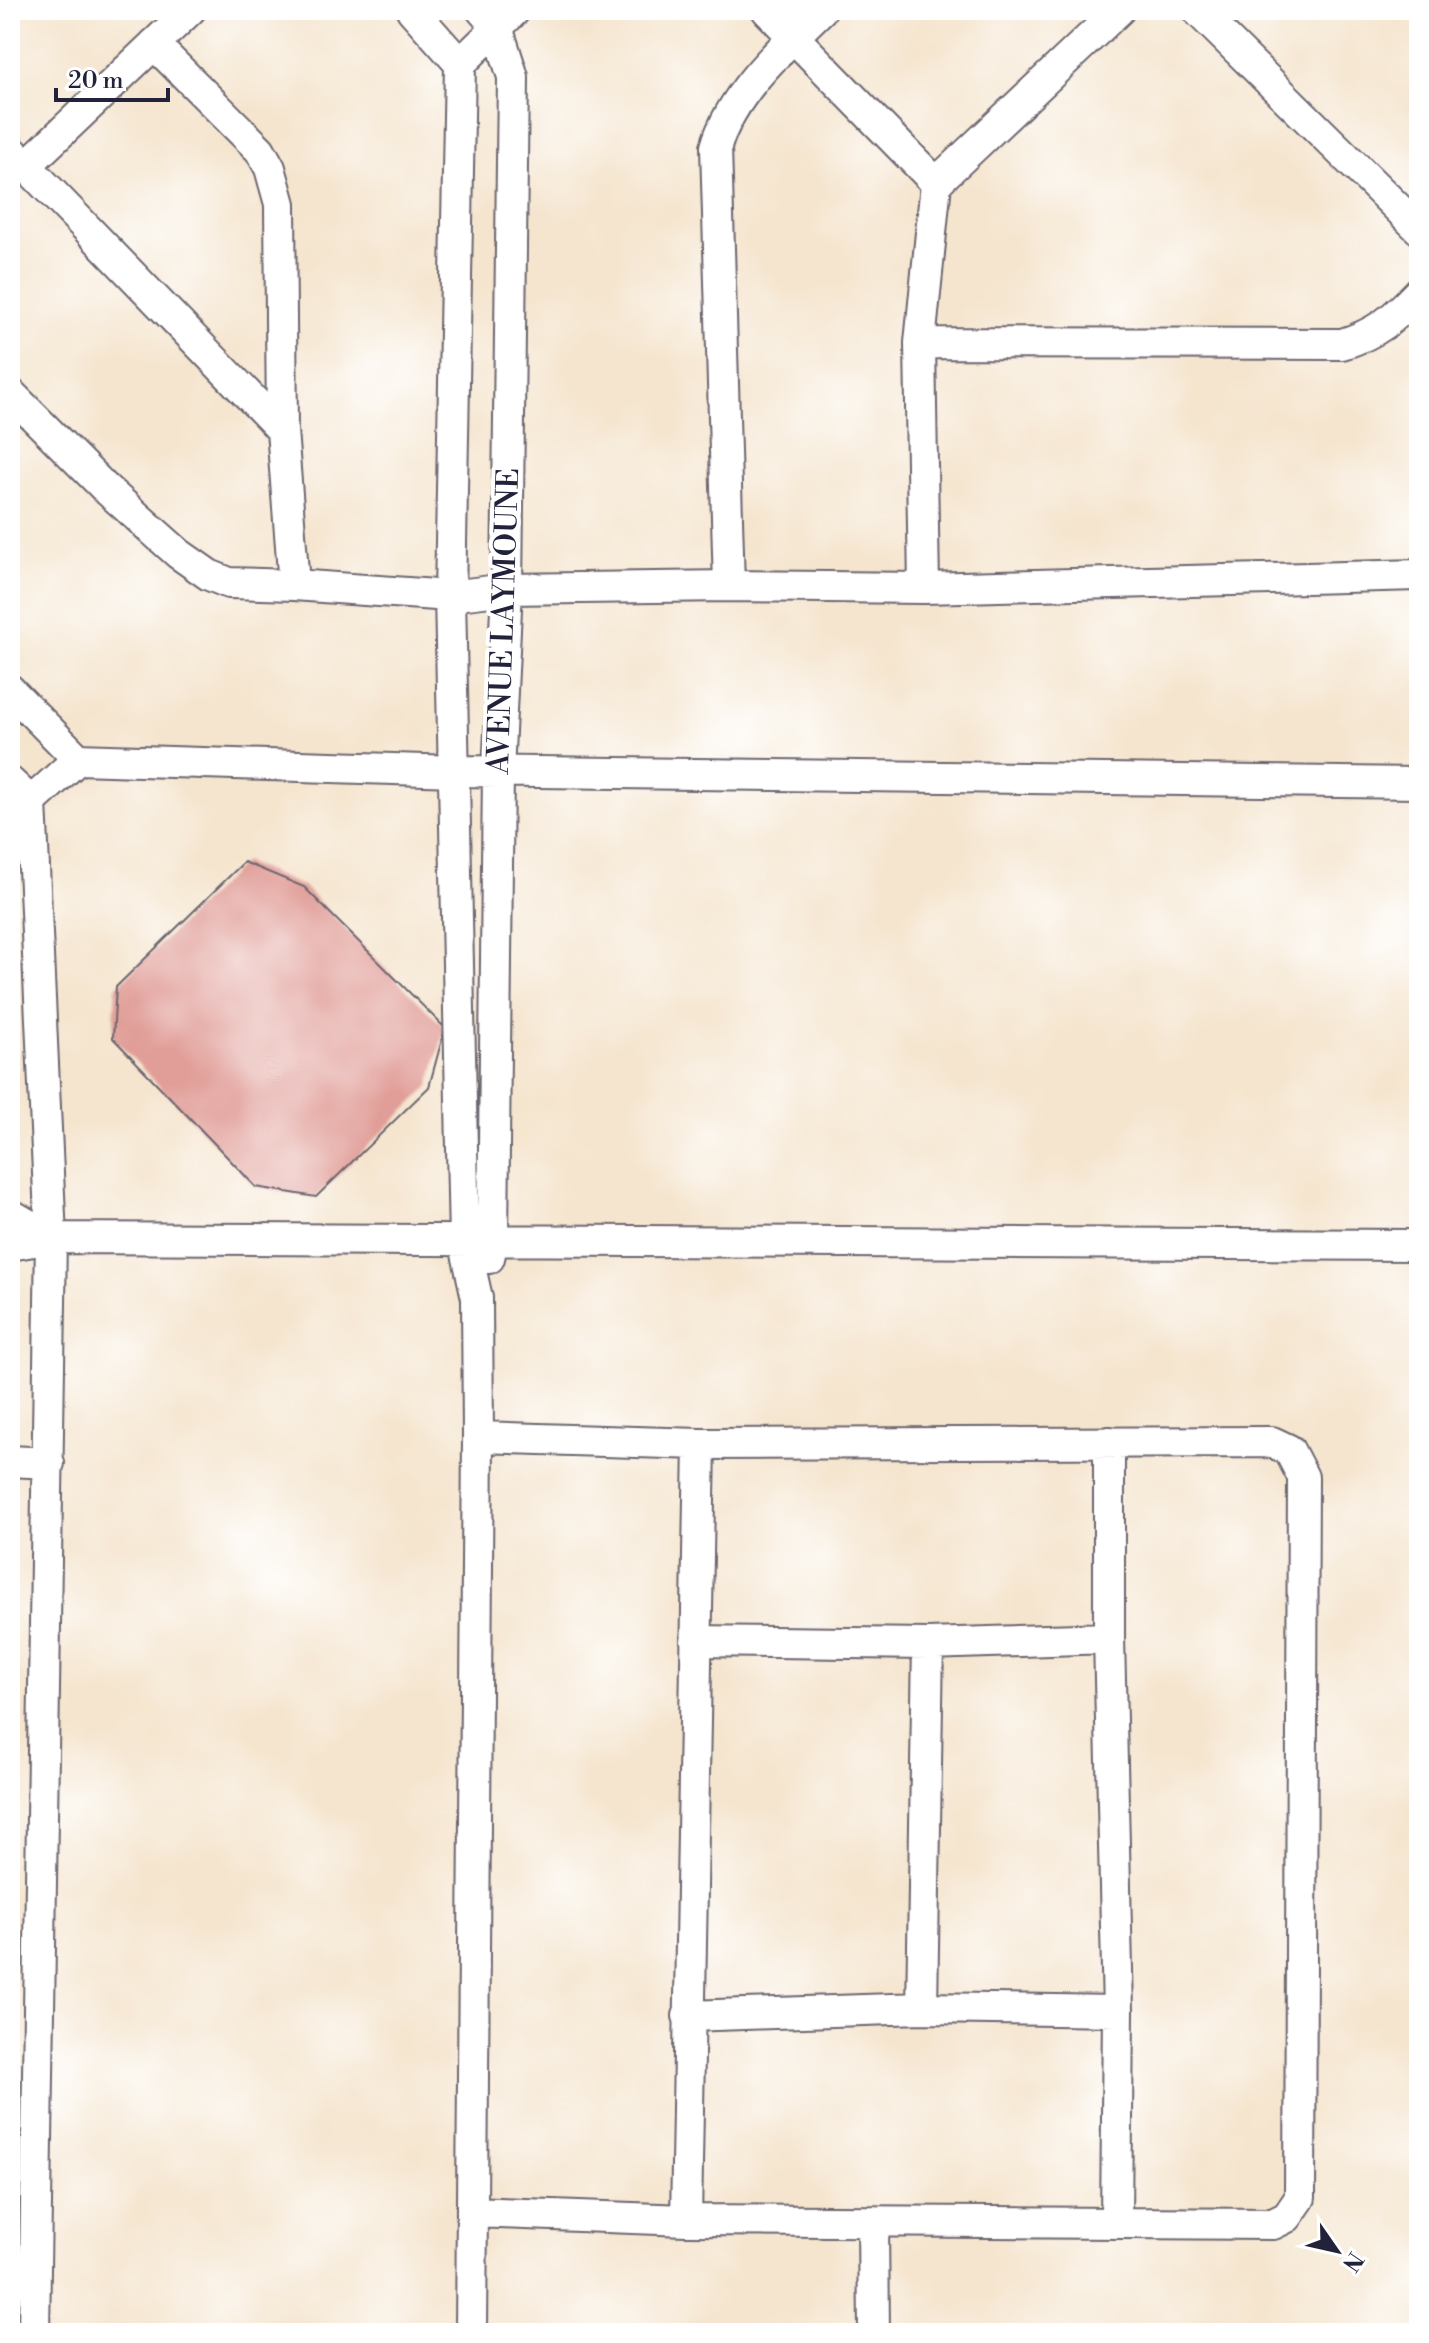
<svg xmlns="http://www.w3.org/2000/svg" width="1429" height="2343" viewBox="0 0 1429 2343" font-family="'Libre Bodoni',serif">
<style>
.building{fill:#e19e98}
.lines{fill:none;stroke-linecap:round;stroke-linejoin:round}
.minor-casing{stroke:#6c666f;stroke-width:34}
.minor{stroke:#fff;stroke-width:30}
.labels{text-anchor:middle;stroke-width:8;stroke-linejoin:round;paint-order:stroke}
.street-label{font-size:30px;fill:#22223b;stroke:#fff}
</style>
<rect width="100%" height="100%" fill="#fff"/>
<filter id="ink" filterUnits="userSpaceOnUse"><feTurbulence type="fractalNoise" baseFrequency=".0125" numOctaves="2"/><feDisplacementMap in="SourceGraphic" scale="16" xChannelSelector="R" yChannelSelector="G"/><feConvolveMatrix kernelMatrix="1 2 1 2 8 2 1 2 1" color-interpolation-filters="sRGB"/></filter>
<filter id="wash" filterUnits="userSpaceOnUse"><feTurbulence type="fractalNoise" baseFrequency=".006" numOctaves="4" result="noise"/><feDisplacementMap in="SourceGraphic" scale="32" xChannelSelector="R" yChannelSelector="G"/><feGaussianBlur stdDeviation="1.8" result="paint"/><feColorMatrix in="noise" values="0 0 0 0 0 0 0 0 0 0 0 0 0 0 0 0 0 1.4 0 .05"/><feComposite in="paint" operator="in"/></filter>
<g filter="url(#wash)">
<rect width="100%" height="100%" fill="#f5e5cf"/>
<g id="blocks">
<path class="building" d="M244 862 304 887 445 1028 429 1087 316 1197 256 1187 113 1038 116 987Z"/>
</g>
</g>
<g filter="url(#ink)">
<use href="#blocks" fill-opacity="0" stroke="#6c666f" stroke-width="2"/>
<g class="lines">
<defs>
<path id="minor" d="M412 10 460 64
M482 10 497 27 513 77 507 589 498 772 493 1240 489 1258
M767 10 936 183
M1197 10 1419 229
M154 44 260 150 270 168 280 204 282 430 294 585
M10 149 282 430
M26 166 190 10
M920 343 1342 344C1378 333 1393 319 1419 292
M10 393 105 488 179 554 209 575 229 583 294 585 450 596 507 589 729 586 924 588 1419 575
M729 586 716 147C731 94 782 48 821 10
M924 588 920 343 936 183 1119 10
M10 690 78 759 456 771 1419 783
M10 782 31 802 51 1238 34 2333
M31 802 78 759
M10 1214 51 1238
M10 1245 51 1238 1419 1245
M1109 1442V1638L1118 2011 1116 2222
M10 1461 49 1463
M696 1641 928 1644 1109 1638
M922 2008 928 1644
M688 2016 922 2008 1118 2011
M472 2212 686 2220 1273 2224 1287 2217 1300 2198 1303 1477 1289 1450 1272 1442 700 1444 478 1437
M686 2220 700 1444
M873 2222 874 2333
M471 2333 478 1437 477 1298 464 1240 450 596 460 64 515 10"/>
</defs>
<use href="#minor" class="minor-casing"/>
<use href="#minor" class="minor"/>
</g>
</g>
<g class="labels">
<g class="street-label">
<text transform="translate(503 621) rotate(-88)" y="10">AVENUE LAYMOUNE</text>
</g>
</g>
<rect width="1429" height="2343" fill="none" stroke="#fff" stroke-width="40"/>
<g transform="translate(1337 2251) rotate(124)" stroke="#ffffff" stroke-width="6" paint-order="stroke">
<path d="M0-6L14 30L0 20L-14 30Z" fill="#22223b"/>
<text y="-12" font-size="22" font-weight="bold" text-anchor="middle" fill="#22223b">N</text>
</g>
<path d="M56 88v12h112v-12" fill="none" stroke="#22223b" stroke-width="4"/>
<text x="68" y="88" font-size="24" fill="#22223b" stroke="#ffffff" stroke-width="6" paint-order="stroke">20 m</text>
</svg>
